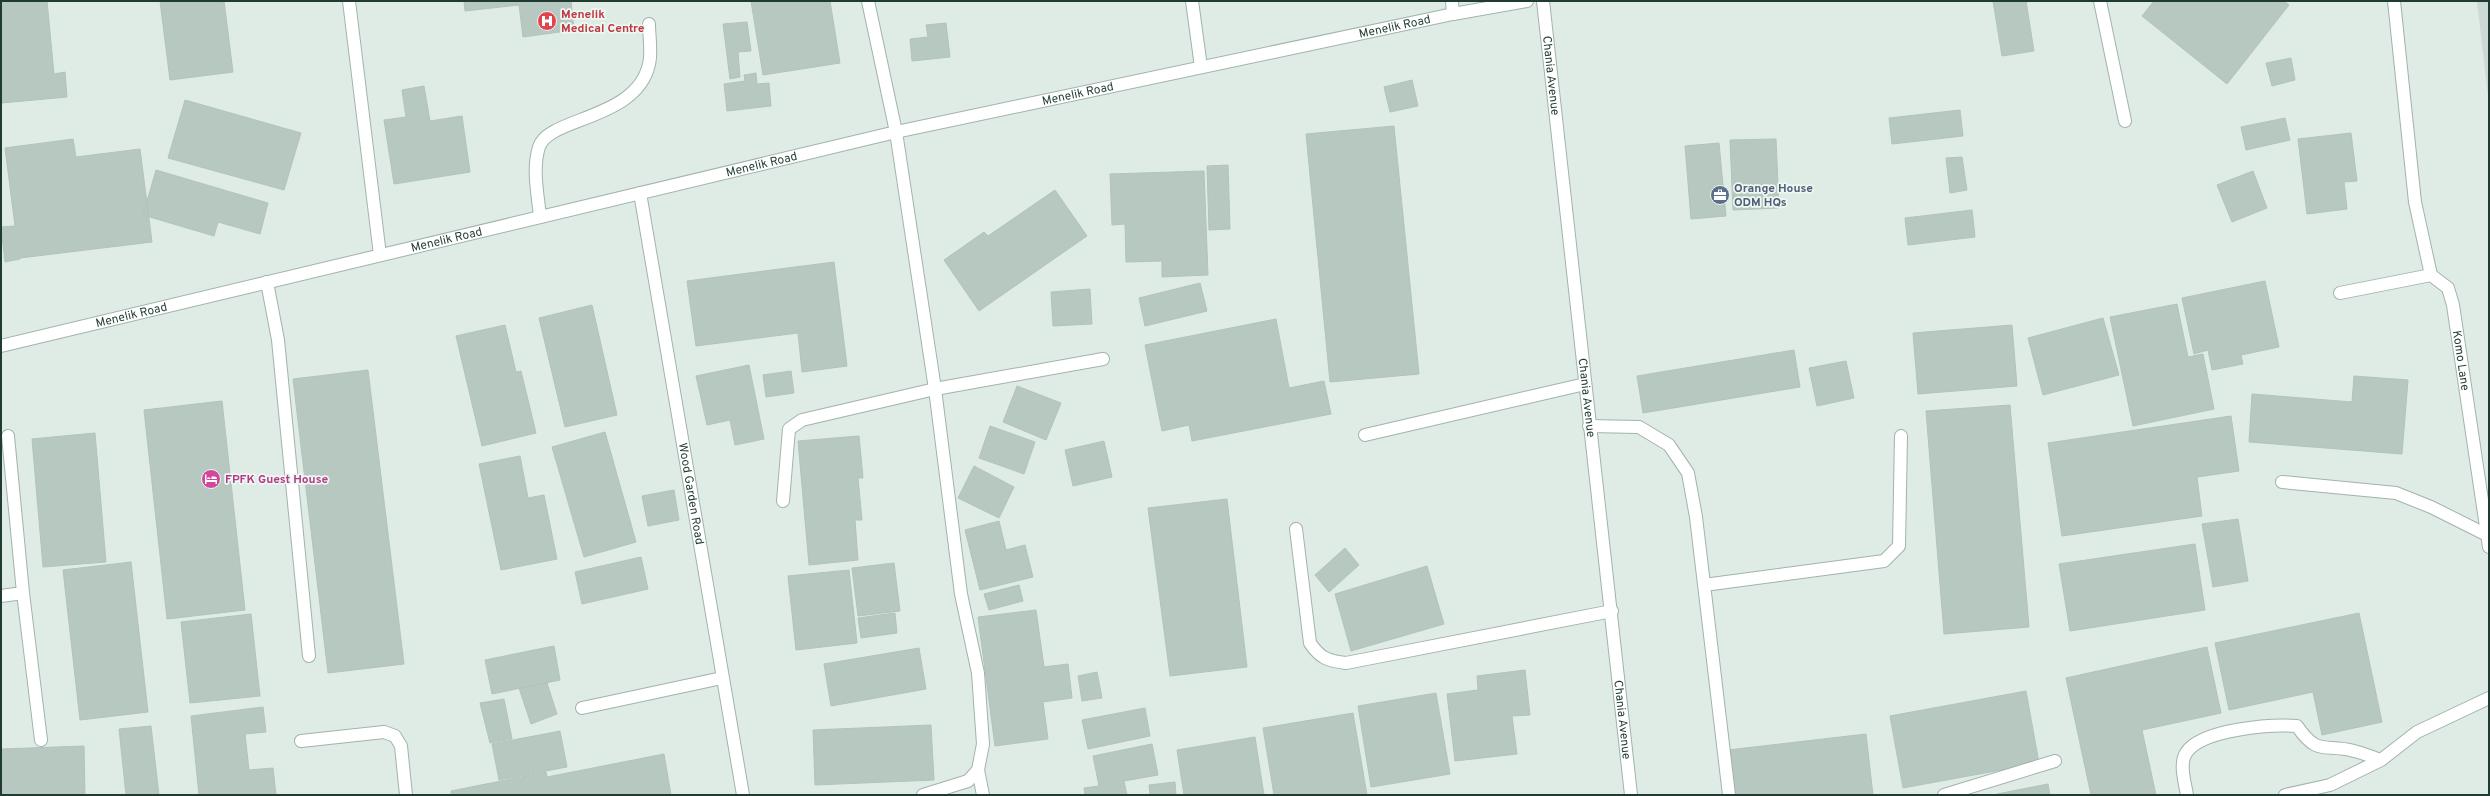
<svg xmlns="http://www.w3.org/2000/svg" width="2490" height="796" viewBox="0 0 2490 796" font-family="Overpass,sans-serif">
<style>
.built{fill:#cddad4}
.building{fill:#b7c8c0;stroke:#b1c4bb}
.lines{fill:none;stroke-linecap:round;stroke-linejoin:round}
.lane-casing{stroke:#a2b3ac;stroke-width:14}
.street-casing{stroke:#a2b3ac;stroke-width:14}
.lane{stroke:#fff;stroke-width:12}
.street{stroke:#fff;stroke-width:12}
.labels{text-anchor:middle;stroke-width:3.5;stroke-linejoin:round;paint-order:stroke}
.health-label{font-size:12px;font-weight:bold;fill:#be3a42;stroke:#eff7f3;text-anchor:start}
.street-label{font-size:12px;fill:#1f3b32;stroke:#eff7f3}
.service-label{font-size:12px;font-weight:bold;fill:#4e5e75;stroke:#eff7f3;text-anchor:start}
.hotel-label{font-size:12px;font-weight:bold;fill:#b23c85;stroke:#eff7f3;text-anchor:start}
</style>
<rect width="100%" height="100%" fill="#dfebe5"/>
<path class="built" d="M2477 1H2489V105Z"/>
<path class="building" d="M1 1H47L54 74 65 72 67 97 2 103Z
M160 1H224L233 72 170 80Z
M464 1H571L574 30 523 37 519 5 465 11Z
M751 1H830L840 63 763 75Z
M1993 1H2026L2034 51 2002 56Z
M2154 1H2284L2289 5 2227 84 2142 16Z
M747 22 751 51 738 52 740 77 730 79 723 24Z
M946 23 950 57 912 61 910 39 928 37 926 25Z
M2291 58 2295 80 2272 86 2266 63Z
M756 73 757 84 769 83 771 106 727 111 724 84 745 81 744 75Z
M1412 80 1418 106 1390 112 1384 87Z
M424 86 430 121 462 116 470 172 394 184 384 120 406 117 402 90Z
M185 100 301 133 284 190 168 158Z
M1960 110 1963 136 1892 144 1889 118Z
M2285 118 2290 140 2246 150 2241 127Z
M1394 126 1419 374 1330 382 1306 134Z
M2351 133 2357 181 2344 182 2347 209 2307 214 2298 139Z
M73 139 76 157 140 149 152 242 20 258V259L5 262 1 227 15 226 5 148Z
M1776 139 1779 208 1733 210 1730 140Z
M1719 143 1726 216 1691 219 1685 146Z
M1962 157 1967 190 1950 193 1946 158Z
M1228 165 1230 229 1209 230 1207 166Z
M156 170 268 203 260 234 218 222 214 236 143 215Z
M1204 171 1208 275 1162 277V261L1126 262 1125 224 1112 225 1110 174Z
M2253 171 2267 208 2232 222 2217 185Z
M1055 190 1087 236 979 311 944 260 984 232 988 236Z
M1972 210 1975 237 1908 245 1905 218Z
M834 262 847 366 802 372 798 333 696 346 687 281Z
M2265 281 2279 347 2241 355 2243 364 2212 370 2208 350 2194 354 2182 298Z
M1200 283 1207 311 1145 326 1139 298Z
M1090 289 1092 324 1053 326 1051 292Z
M2177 304 2188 357 2203 354 2214 409 2133 426 2110 317Z
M592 305 617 415 565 427 539 318Z
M2103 318 2119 375 2043 395 2028 338Z
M1276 319 1289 388 1324 381 1331 414 1192 441 1189 425 1162 431 1145 345Z
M505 325 516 372 521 371 536 433 482 446 456 336Z
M2012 325 2017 386 1918 394 1913 333Z
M1794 350 1800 387 1643 413 1637 376Z
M1846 361 1854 398 1817 406 1809 368Z
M749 365 764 439 735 445 730 420 707 425 696 376Z
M368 370 404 664 328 673 293 379Z
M791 371 794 393 766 397 763 375Z
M2354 376 2408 380 2402 454 2249 442 2252 394 2352 402Z
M1017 386 1061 403 1046 440 1003 422Z
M222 401 245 610 167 619 144 410Z
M2010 405 2029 627 1944 634 1926 411Z
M2231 416 2239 471 2197 477 2202 516 2062 536 2048 443Z
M990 426 1035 442 1024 474 979 458Z
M605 432 636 542 584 557 552 447Z
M95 433 106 562 43 567 32 439Z
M859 436 863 478H858L862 520H855L858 560 809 565 798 441Z
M1104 441 1112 477 1073 486 1065 450Z
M520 456 528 498 544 495 557 559 501 570 479 464Z
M974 466 1014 487 999 518 958 498Z
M674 490 679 520 648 526 642 496Z
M1227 499 1247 667 1170 676 1148 508Z
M2238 519 2248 581 2213 587 2202 524Z
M999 521 1006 550 1025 545 1033 577 980 590 965 530Z
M2195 544 2205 610 2070 631 2059 564Z
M1345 548 1359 565 1329 592 1315 575Z
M641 557 648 589 582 604 575 572Z
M131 562 148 712 80 720 63 570Z
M894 563 900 611 858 616 852 568Z
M1427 566 1444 624 1351 651 1335 594Z
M849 570 857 643 796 650 788 576Z
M1019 585 1023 601 989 610 984 594Z
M1036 610 1044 667 1068 664 1072 698 1043 702 1048 739 995 746 978 617Z
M895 613 897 633 861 638 858 618Z
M2359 613 2382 722 2322 735 2313 692 2229 710 2215 643Z
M251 614 260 696 190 703 181 622Z
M554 646 560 680 492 694 485 660Z
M2207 647 2221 713 2142 730 2156 795H2091L2066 678Z
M919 648 926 689 831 706 824 664Z
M1525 670 1530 715 1512 716 1517 754 1455 761 1447 694 1478 690 1477 676Z
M1097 672 1102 698 1082 701 1078 676Z
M547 683 557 714 531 724 519 688Z
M2026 691 2039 763 1903 788 1890 716Z
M1436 693 1450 774 1371 787 1358 706Z
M504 699 512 739 490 743 480 703Z
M263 707 266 732 245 734 249 770 273 768 276 795H199L191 716Z
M1145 708 1150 736 1088 749 1082 720Z
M1353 713 1367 795H1274L1263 728Z
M931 725 934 780 815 785 813 730Z
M151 726 159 795H126L119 729Z
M560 731 567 767 499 780 492 744Z
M1866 734 1873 795H1733L1728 750Z
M1255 737 1264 795H1184L1177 750Z
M1152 744 1158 775 1124 781 1127 795H1085L1084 788 1099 786 1093 756Z
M84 746 85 795H1V749Z
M664 754 671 795H451V791L546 772 547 777Z
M1175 782 1176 795H1150L1149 785Z
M2048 784 2050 795H1997V794Z"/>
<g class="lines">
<defs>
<path id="lane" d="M868 1 896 132
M1452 1 1453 14
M2100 1 2125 121
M540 217C538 195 532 169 539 147 548 117 637 120 649 64 652 52 649 37 649 24
M267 282 278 340 309 656
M935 389 1103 359
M1589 426 1639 427 1669 445 1688 473 1696 517 1729 795
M1365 435 1585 384
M8 436 23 593 41 740
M2282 482 2396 493 2431 507 2487 535
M1704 585 1884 561 1899 546 1901 436
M1 596 23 593
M301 741 384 732 395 736 401 746 406 795
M978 770 983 795
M1944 795 2055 761
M2187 795C2185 783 2179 764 2186 753 2201 729 2272 724 2297 726 2318 757 2325 743 2354 751 2363 753 2372 757 2381 760
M2285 795 2330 785 2381 760 2417 732 2489 698"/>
<g id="street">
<path d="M349 1 380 255"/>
<path d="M1192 1 1201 67"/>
<path id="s1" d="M1543 1 1631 795"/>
<path d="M2394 1 2415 202 2431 275"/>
<path d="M896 132 935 389 961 594 978 673 983 744 978 770 968 781 923 795"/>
<path id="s2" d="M640 193 743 795"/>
<path id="s3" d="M2340 293 2431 275 2448 288 2453 305 2489 547"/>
<path id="s4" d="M1 346 896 132 1453 14 1527 1"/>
<path d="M783 501 789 429 802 420 935 389"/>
<path d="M1296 529 1310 643C1320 658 1328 661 1346 663L1612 611"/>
<path d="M582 708 722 678"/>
</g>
</defs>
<use href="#lane" class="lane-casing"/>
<use href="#street" class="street-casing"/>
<use href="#lane" class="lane"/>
<use href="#street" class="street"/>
</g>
<defs>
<symbol id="hospital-disc" viewBox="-11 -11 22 22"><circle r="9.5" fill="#e0444e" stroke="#eff7f3"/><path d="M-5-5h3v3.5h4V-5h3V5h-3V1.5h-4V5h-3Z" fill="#fff"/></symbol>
<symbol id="office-disc" viewBox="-11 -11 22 22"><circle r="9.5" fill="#5c6f8a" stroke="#eff7f3"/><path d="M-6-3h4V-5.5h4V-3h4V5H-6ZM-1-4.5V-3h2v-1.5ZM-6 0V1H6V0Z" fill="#fff"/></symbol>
<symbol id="hotel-disc" viewBox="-11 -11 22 22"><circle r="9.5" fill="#d1479c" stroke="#eff7f3"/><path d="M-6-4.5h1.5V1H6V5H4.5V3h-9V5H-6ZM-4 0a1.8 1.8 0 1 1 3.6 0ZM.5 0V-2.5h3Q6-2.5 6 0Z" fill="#fff"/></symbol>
</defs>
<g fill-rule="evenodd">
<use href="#hospital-disc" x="536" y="10" width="22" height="22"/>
<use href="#office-disc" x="1709" y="184" width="22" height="22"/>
<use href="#hotel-disc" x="200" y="468" width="22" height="22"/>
</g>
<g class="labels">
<g class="health-label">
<text x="561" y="18">Menelik<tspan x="561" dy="14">Medical Centre</tspan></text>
</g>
<g class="street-label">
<text dy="4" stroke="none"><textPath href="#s4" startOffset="1430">Menelik Road</textPath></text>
<text dy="4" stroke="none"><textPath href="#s1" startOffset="75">Chania Avenue</textPath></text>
<text dy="4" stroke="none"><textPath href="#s4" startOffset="1106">Menelik Road</textPath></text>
<text dy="4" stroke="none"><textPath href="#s4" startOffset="782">Menelik Road</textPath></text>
<text dy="4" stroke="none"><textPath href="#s4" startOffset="458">Menelik Road</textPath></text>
<text dy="4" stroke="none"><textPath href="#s4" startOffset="134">Menelik Road</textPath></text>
<text dy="4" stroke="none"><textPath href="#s3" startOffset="188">Komo Lane</textPath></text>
<text dy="4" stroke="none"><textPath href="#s1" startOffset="399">Chania Avenue</textPath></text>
<text dy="4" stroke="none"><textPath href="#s2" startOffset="305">Wood Garden Road</textPath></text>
<text dy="4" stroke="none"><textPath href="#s1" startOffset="723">Chania Avenue</textPath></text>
</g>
<g class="service-label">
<text x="1734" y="192">Orange House<tspan x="1734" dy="14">ODM HQs</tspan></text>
</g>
<g class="hotel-label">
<text x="225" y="483">FPFK Guest House</text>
</g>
</g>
<rect width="2490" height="796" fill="none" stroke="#1f3b32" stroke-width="4"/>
</svg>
